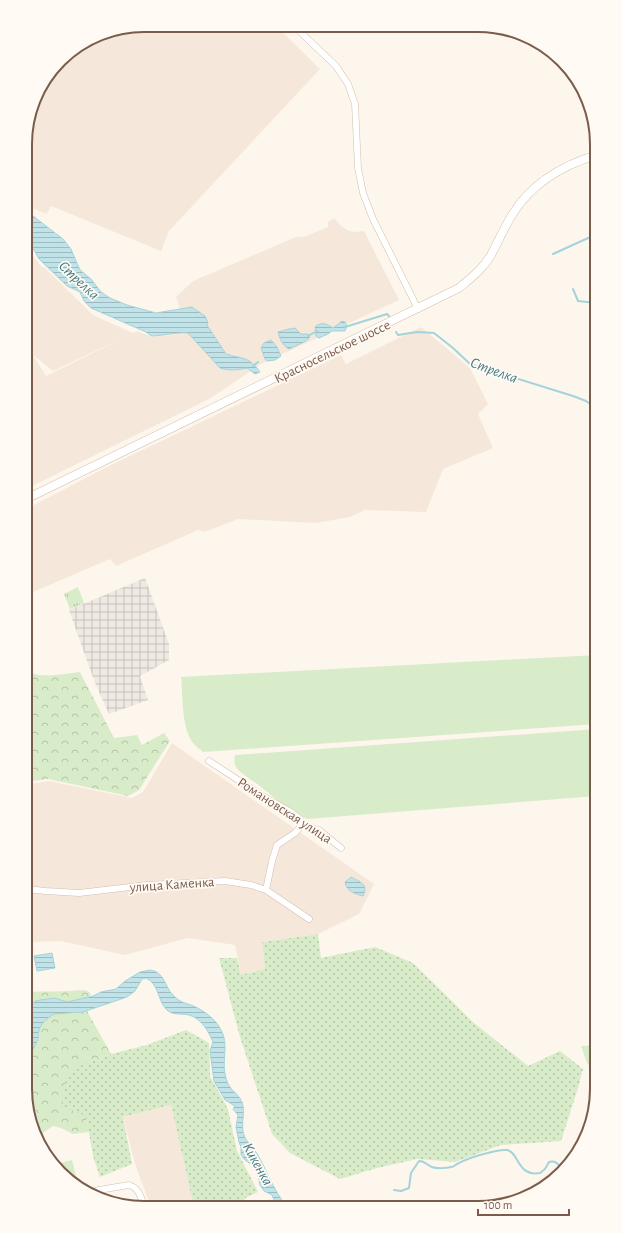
<svg xmlns="http://www.w3.org/2000/svg" width="622" height="1233" viewBox="0 0 622 1233" font-family="'Alegreya Sans',sans-serif">
<style>
.residential{fill:#f5e8da}
.industrial{fill:url(#industrial-grid)}
.grass{fill:#d8ecc9}
.forest{fill:url(#forest-crowns)}
.park{fill:url(#park-tufts)}
.garden{fill:url(#garden-dots)}
.water{fill:url(#water-rules);stroke:#a5d3da}
.lines{fill:none;stroke-linecap:round;stroke-linejoin:round}
.stream{stroke:#a5d3da;stroke-width:2}
.street-casing{stroke:#d1beb0;stroke-width:7}
.secondary-casing{stroke:#d6c0b0;stroke-width:9}
.street{stroke:#fff;stroke-width:6}
.secondary{stroke:#fff;stroke-width:8}
.labels{text-anchor:middle;stroke-width:3.5;stroke-linejoin:round;paint-order:stroke}
.street-label{font-size:14px;fill:#7a5c4d;stroke:#fffaf3}
.water-label{font-size:15px;font-style:italic;fill:#437c86;stroke:#fffaf3}
.rim{fill:none;stroke:#7a5c4d;stroke-width:2}
</style>
<defs>
<pattern id="industrial-grid" width="8" height="8" patternUnits="userSpaceOnUse"><rect width="8" height="8" fill="#efe9e4"/><path d="M0 4h8M4 0v8" fill="none" stroke="#c7c0bb"/></pattern>
<pattern id="forest-crowns" width="20" height="18" patternUnits="userSpaceOnUse"><rect width="20" height="18" fill="#d8ecc9"/><path d="M2 6a3 3 0 1 1 6 0M12 15a3 3 0 1 1 6 0" fill="none" stroke="#b4c2a5"/></pattern>
<pattern id="park-tufts" width="24" height="20" patternUnits="userSpaceOnUse"><rect width="24" height="20" fill="#d8ecc9"/><path d="M3 7l-1-3M5 7V3M7 7l1-3M15 17l-1-3M17 17v-4M19 17l1-3" fill="none" stroke="#b4c2a5"/></pattern>
<pattern id="garden-dots" width="8" height="8" patternUnits="userSpaceOnUse"><rect width="8" height="8" fill="#d8ecc9"/><path d="M2 2h.1M6 6h.1" fill="none" stroke="#b4c2a5" stroke-width="1.8" stroke-linecap="round"/></pattern>
<pattern id="water-rules" width="6" height="5" patternUnits="userSpaceOnUse"><rect width="6" height="5" fill="#bfe3e8"/><path d="M0 2.5h6" fill="none" stroke="#a0bbbe"/></pattern>
</defs>
<rect width="100%" height="100%" fill="#fdf6ec"/>
<path class="residential" d="M144 25 276 26 320 69 169 231 161 251 51 206 47 214 26 206V128L37 91 65 55 98 34Z
M334 218 341 226 349 231 356 232 364 231 399 300 261 364 211 398 26 489V358L33 355 26 357V249L36 259 41 266 46 269 93 315 133 333 53 371 33 355 46 376 137 331 152 337 188 333 176 297 193 281 296 237H304L328 227V222Z
M421 327 470 368 488 404 478 414 493 448 443 469 426 512 365 510 350 517 316 523 238 519 205 532 198 530 116 566 110 559 26 595V509L109 466 341 355 346 364Z
M172 743 374 884 359 914 318 934 262 942 265 969 241 975 235 945 188 938 125 955 61 941 25 942V785L49 781 132 798 143 792Z
M171 1105 194 1207H153L152 1202H149L135 1164 123 1117Z"/>
<path class="industrial" d="M145 578 169 644V660L140 676 148 700 109 714 95 683 69 610Z"/>
<path class="grass" d="M597 655V724L203 752C200 749 196 747 194 744 181 729 183 696 181 677Z
M597 729V796L307 819C287 810 273 796 256 783 249 778 241 774 236 767 234 763 234 760 235 755Z
M597 1045V1075L587 1063 581 1046Z
M72 1160 78 1184 66 1179 56 1164Z"/>
<path class="forest" d="M25 671C43 679 62 674 80 672L114 738 137 735 142 745 164 733 170 741 139 790 128 796 48 779 25 782Z
M85 990 89 992 91 994C86 1000 75 1001 68 1002 64 1002 62 1000 59 999 47 998 31 999 25 1011V992C45 991 65 992 85 990Z
M87 1011 111 1054 87 1062 86 1116 89 1132 73 1134 61 1128 53 1126 44 1132 40 1140 31 1127 25 1089V1061L32 1053 39 1038V1030L41 1025 50 1016 54 1014 78 1013Z"/>
<path class="park" d="M78 587 84 603 70 609 64 594Z"/>
<path class="garden" d="M318 934 321 958 375 947 413 963 474 1023 528 1066 560 1051 583 1069 578 1088 561 1141 501 1145 455 1162 417 1159 377 1168 340 1179 290 1153 272 1134 240 1037 219 958H237L241 975 265 969 262 942Z
M186 1030 209 1043 210 1076 228 1109 237 1151 258 1192 247 1197 236 1207H194L171 1105 123 1117 132 1164 100 1177 93 1156 86 1116 62 1106 67 1075 87 1062 111 1054 147 1045Z"/>
<path class="water" d="M26 213 33 216 63 239 71 249 80 270 91 279 101 292 110 298 127 305 156 313 192 307 205 316 208 323 207 325 226 354C242 359 249 356 260 372L255 374 247 368C238 370 229 371 220 368L188 333C176 332 163 336 151 336L146 332 91 308 84 301 80 292 67 286 39 259 34 250 30 247 33 244 26 238Z
M342 321 345 322 347 326 345 331H332L328 334 319 338 316 336 315 327C322 321 327 324 333 328Z
M295 328 301 334H308L310 337 306 341 289 349C283 346 279 338 278 332L289 329Z
M271 340 277 347 281 356 275 360 267 361 265 359 261 348 264 343Z
M351 877C360 882 369 884 363 896 355 894 346 891 345 882Z
M52 953 55 968 37 971 34 956Z
M150 970C165 972 164 986 173 995 178 1001 184 1003 191 1005 202 1009 216 1019 221 1030 229 1044 222 1059 225 1074 228 1091 236 1090 242 1102 246 1113 240 1125 244 1135 246 1142 253 1146 256 1152 267 1170 273 1190 287 1207H277L272 1195 264 1191 260 1185 258 1175 254 1166 245 1160 241 1155V1147L239 1142 236 1127 238 1115 233 1109 235 1106 225 1100 214 1081 210 1051 213 1042C209 1032 201 1018 189 1015 181 1013 172 1016 166 1009 157 999 159 984 146 978L142 979 135 991 127 997 83 1012 54 1014C49 1017 41 1023 39 1030 38 1033 39 1036 38 1039 35 1047 30 1055 25 1061V1011L27 1007 36 1001 40 1000 55 998 67 1002 93 996 101 992 116 989 125 981 140 972Z"/>
<g class="lines">
<path class="stream" d="M553 254 597 234
M573 289 578 301 597 303
M345 327 387 314 389 316
M396 332 398 335 417 332 434 333 453 348 470 364 573 396 586 401 597 409
M308 336 317 331
M253 366 258 362
M394 1190 401 1191 409 1188 411 1173 419 1161C425 1161 427 1165 432 1167 437 1169 447 1168 451 1167 454 1167 456 1164 459 1163 468 1158 497 1149 507 1150 519 1152 517 1177 540 1173L545 1169 549 1162C557 1160 559 1166 563 1170"/>
<defs>
<path id="street" d="M294 26 336 66 348 84 355 104 358 168 363 193 373 219 418 309
M209 761 261 795 289 811 300 819 302 825 319 830 341 848
M25 889 46 891 79 893 147 885 225 881 251 885 266 890 309 919
M266 890 272 861 277 845 295 833 302 825
M93 1191 129 1185C139 1188 141 1197 144 1207"/>
<path id="secondary" d="M26 499 459 288C471 278 483 269 491 255 498 242 504 228 512 215 531 184 563 165 597 155"/>
</defs>
<use href="#street" class="street-casing"/>
<use href="#secondary" class="secondary-casing"/>
<use href="#street" class="street"/>
<use href="#secondary" class="secondary"/>
</g>
<g class="labels">
<g class="street-label">
<text transform="translate(332 351) rotate(-26)" y="5">Красносельское шоссе</text>
<text transform="translate(285 810) rotate(33)" y="5">Романовская улица</text>
<text transform="translate(172 884) rotate(-4)" y="5">улица Каменка</text>
</g>
<g class="water-label">
<text transform="translate(79 280) rotate(43)" y="5">Стрелка</text>
<text transform="translate(494 370) rotate(20)" y="5">Стрелка</text>
<text transform="translate(258 1164) rotate(61)" y="5">Кикенка</text>
</g>
</g>
<path d="M0 0H622V1233H0ZM144 32H478A112 112 0 0 1 590 144V1089A112 112 0 0 1 478 1201H144A112 112 0 0 1 32 1089V144A112 112 0 0 1 144 32Z" fill="#fffaf3" fill-rule="evenodd"/>
<path class="rim" d="M144 32H478A112 112 0 0 1 590 144V1089A112 112 0 0 1 478 1201H144A112 112 0 0 1 32 1089V144A112 112 0 0 1 144 32Z"/>
<path d="M478 1209v6h91v-6" fill="none" stroke="#7a5c4d" stroke-width="2"/>
<text x="484" y="1209" font-size="12" fill="#7a5c4d" stroke="#fffaf3" stroke-width="3" paint-order="stroke">100 m</text>
</svg>
